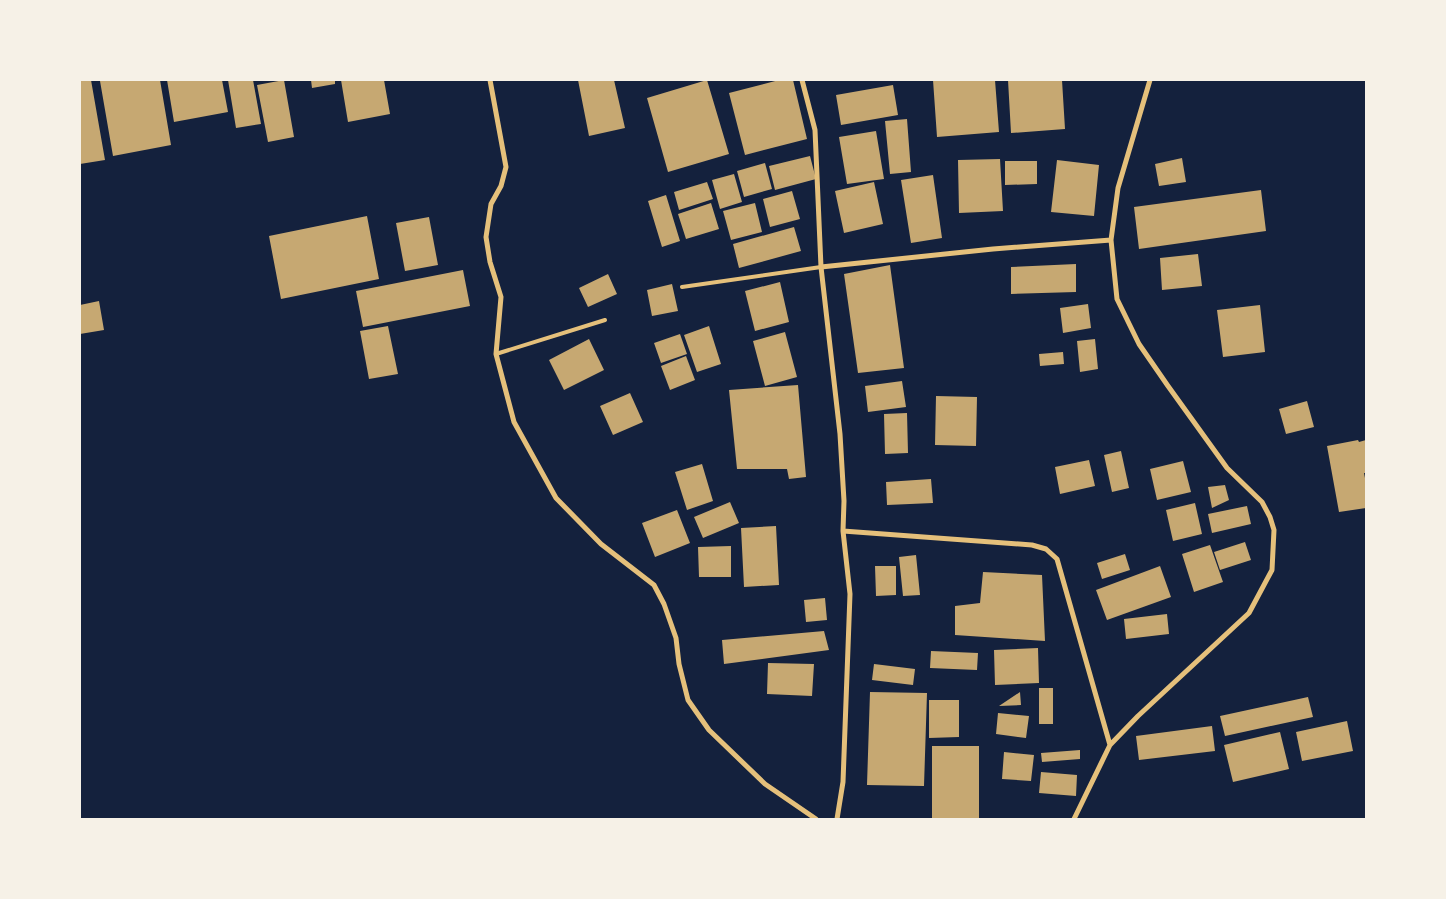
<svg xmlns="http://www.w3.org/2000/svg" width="1446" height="899" viewBox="0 0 1446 899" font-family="Jost,sans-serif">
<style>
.building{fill:#c6a872}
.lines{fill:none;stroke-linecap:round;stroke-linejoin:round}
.service{stroke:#e5c07b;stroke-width:4}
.minor{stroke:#e5c07b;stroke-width:5}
</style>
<rect width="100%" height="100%" fill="#14213d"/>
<path class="building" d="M80 80H91L105 160 80 164Z
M107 80H160L171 145 113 156 100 81Z
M167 80H222L228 112 174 122Z
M228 80H253L261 124 236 128Z
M284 80 294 137 268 142 257 85Z
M311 80H335V84L312 88Z
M341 80H384L390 114 348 122Z
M578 80H614L625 128 589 136Z
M707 80 729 154 668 172 647 98Z
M779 80H793L807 139 745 155 729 93Z
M933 80H995L999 132 937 137Z
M1008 80H1062L1065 129 1011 133Z
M893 85 898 115 841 125 836 95Z
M907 119 911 172 890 174 885 121Z
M876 131 884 179 847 184 839 137Z
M810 156 816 179 775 190 769 166Z
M1182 158 1186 182 1159 186 1155 164Z
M1000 159 1003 211 959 213 958 160Z
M1057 160 1099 165 1094 216 1051 212Z
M1005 161H1037V184L1005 185Z
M765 163 772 189 744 197 737 171Z
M734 174 742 202 720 209 712 180Z
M933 175 942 238 911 243 901 180Z
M707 182 713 199 679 210 674 192Z
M874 182 883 224 844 233 835 191Z
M1261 190 1266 231 1139 249 1134 207Z
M792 191 800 219 770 227 763 199Z
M666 195 680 241 662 247 648 201Z
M711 203 719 229 686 239 678 214Z
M755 203 762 232 731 240 723 211Z
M367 216 379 279 281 299 269 236Z
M429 217 438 265 405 271 396 223Z
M794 227 801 251 739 268 733 244Z
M1198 254 1202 286 1162 290 1160 258Z
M1076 264V292L1011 294V267Z
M890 265 904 368 858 373 844 274Z
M463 270 470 306 363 327 356 291Z
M608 274 617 294 588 307 579 288Z
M780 282 789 322 755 331 745 291Z
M672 284 678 311 652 316 647 290Z
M99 301 104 330 80 334V305Z
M1088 304 1091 328 1063 333 1060 308Z
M1260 305 1265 352 1223 357 1217 310Z
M388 326 398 374 369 379 360 331Z
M709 326 721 364 697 372 684 335Z
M785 332 797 377 765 386 753 341Z
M680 334 687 354 661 363 654 343Z
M589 339 604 370 564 390 549 360Z
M1095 339 1098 369 1080 372 1077 341Z
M1063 352 1064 364 1040 366 1039 354Z
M686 356 695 380 670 390 661 366Z
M902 381 906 407 868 412 865 386Z
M798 385 806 477 789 479 787 469H737L729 390Z
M630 393 643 422 613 435 600 406Z
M936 396 977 397 976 446 935 445Z
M1307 401 1314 427 1286 434 1279 409Z
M907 413 908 453 885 454 884 414Z
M1358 440 1359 442 1366 440V473H1364L1366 483V508L1339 512 1327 446Z
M1121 451 1129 488 1112 492 1104 455Z
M1089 460 1095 486 1060 494 1055 467Z
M1183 461 1191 492 1157 500 1150 469Z
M702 464 713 501 687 510 675 472Z
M931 479 933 503 887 505 886 482Z
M1225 485 1229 500 1212 508 1208 487Z
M730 502 739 523 703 538 694 517Z
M1195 503 1202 534 1173 541 1166 510Z
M1247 506 1251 524 1212 533 1208 514Z
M677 510 690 543 655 557 642 523Z
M776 526 779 585 744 587 741 528Z
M1245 542 1251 560 1220 570 1214 552Z
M1210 545 1223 582 1194 592 1182 554Z
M731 546V577H699L698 547Z
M1125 554 1130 570 1102 579 1097 563Z
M916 555 920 595 903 596 899 557Z
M875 566H896V595L876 596Z
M1160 566 1171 597 1107 620 1096 590Z
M983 572 1042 575 1045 641 955 635V606L980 603Z
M825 598 827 620 806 622 804 600Z
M1167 614 1169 634 1126 639 1124 619Z
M824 631 829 650 724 664 722 640Z
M1038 648 1039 683 995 685 994 650Z
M931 651 978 653 977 670 930 668Z
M768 663 814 664 812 696 767 694Z
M874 664 915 669 913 685 872 680Z
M1039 688H1053V724H1039Z
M870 692 927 693 924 786 867 785Z
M1020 692 1021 705 999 706Z
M1308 697 1313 717 1225 736 1220 716Z
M929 700H959V737L929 738Z
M998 713 1029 716 1026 738 996 734Z
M1347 721 1353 751 1302 761 1296 732Z
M1212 726 1215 751 1139 760 1136 736Z
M1280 732 1289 769 1233 782 1224 745Z
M932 746H979V819H932Z
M1080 750V759L1042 762 1041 753Z
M1004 752 1034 755 1031 781 1002 779Z
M1041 772 1077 775 1076 796 1039 793Z"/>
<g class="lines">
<path class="service" d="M682 287 821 267
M496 354 605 320"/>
<path class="minor" d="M490 80 506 167 501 186 491 204 486 237 490 262 501 297 496 354 514 422 556 498 601 544 654 585 664 604 676 638 679 664 688 700 709 730 765 784 816 819
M802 80 815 130 821 267 840 434 844 501 843 531 850 594 843 782 837 819
M821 267 993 249 1111 240
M843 531 1032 545 1046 549 1057 559 1110 745
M1074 819 1110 745 1138 716 1249 613 1272 570 1274 530 1270 517 1262 502 1227 468 1168 386 1139 344 1117 299 1111 240 1118 188 1150 80"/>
</g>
<rect width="1446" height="899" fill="none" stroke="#f6f1e7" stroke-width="162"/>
</svg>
